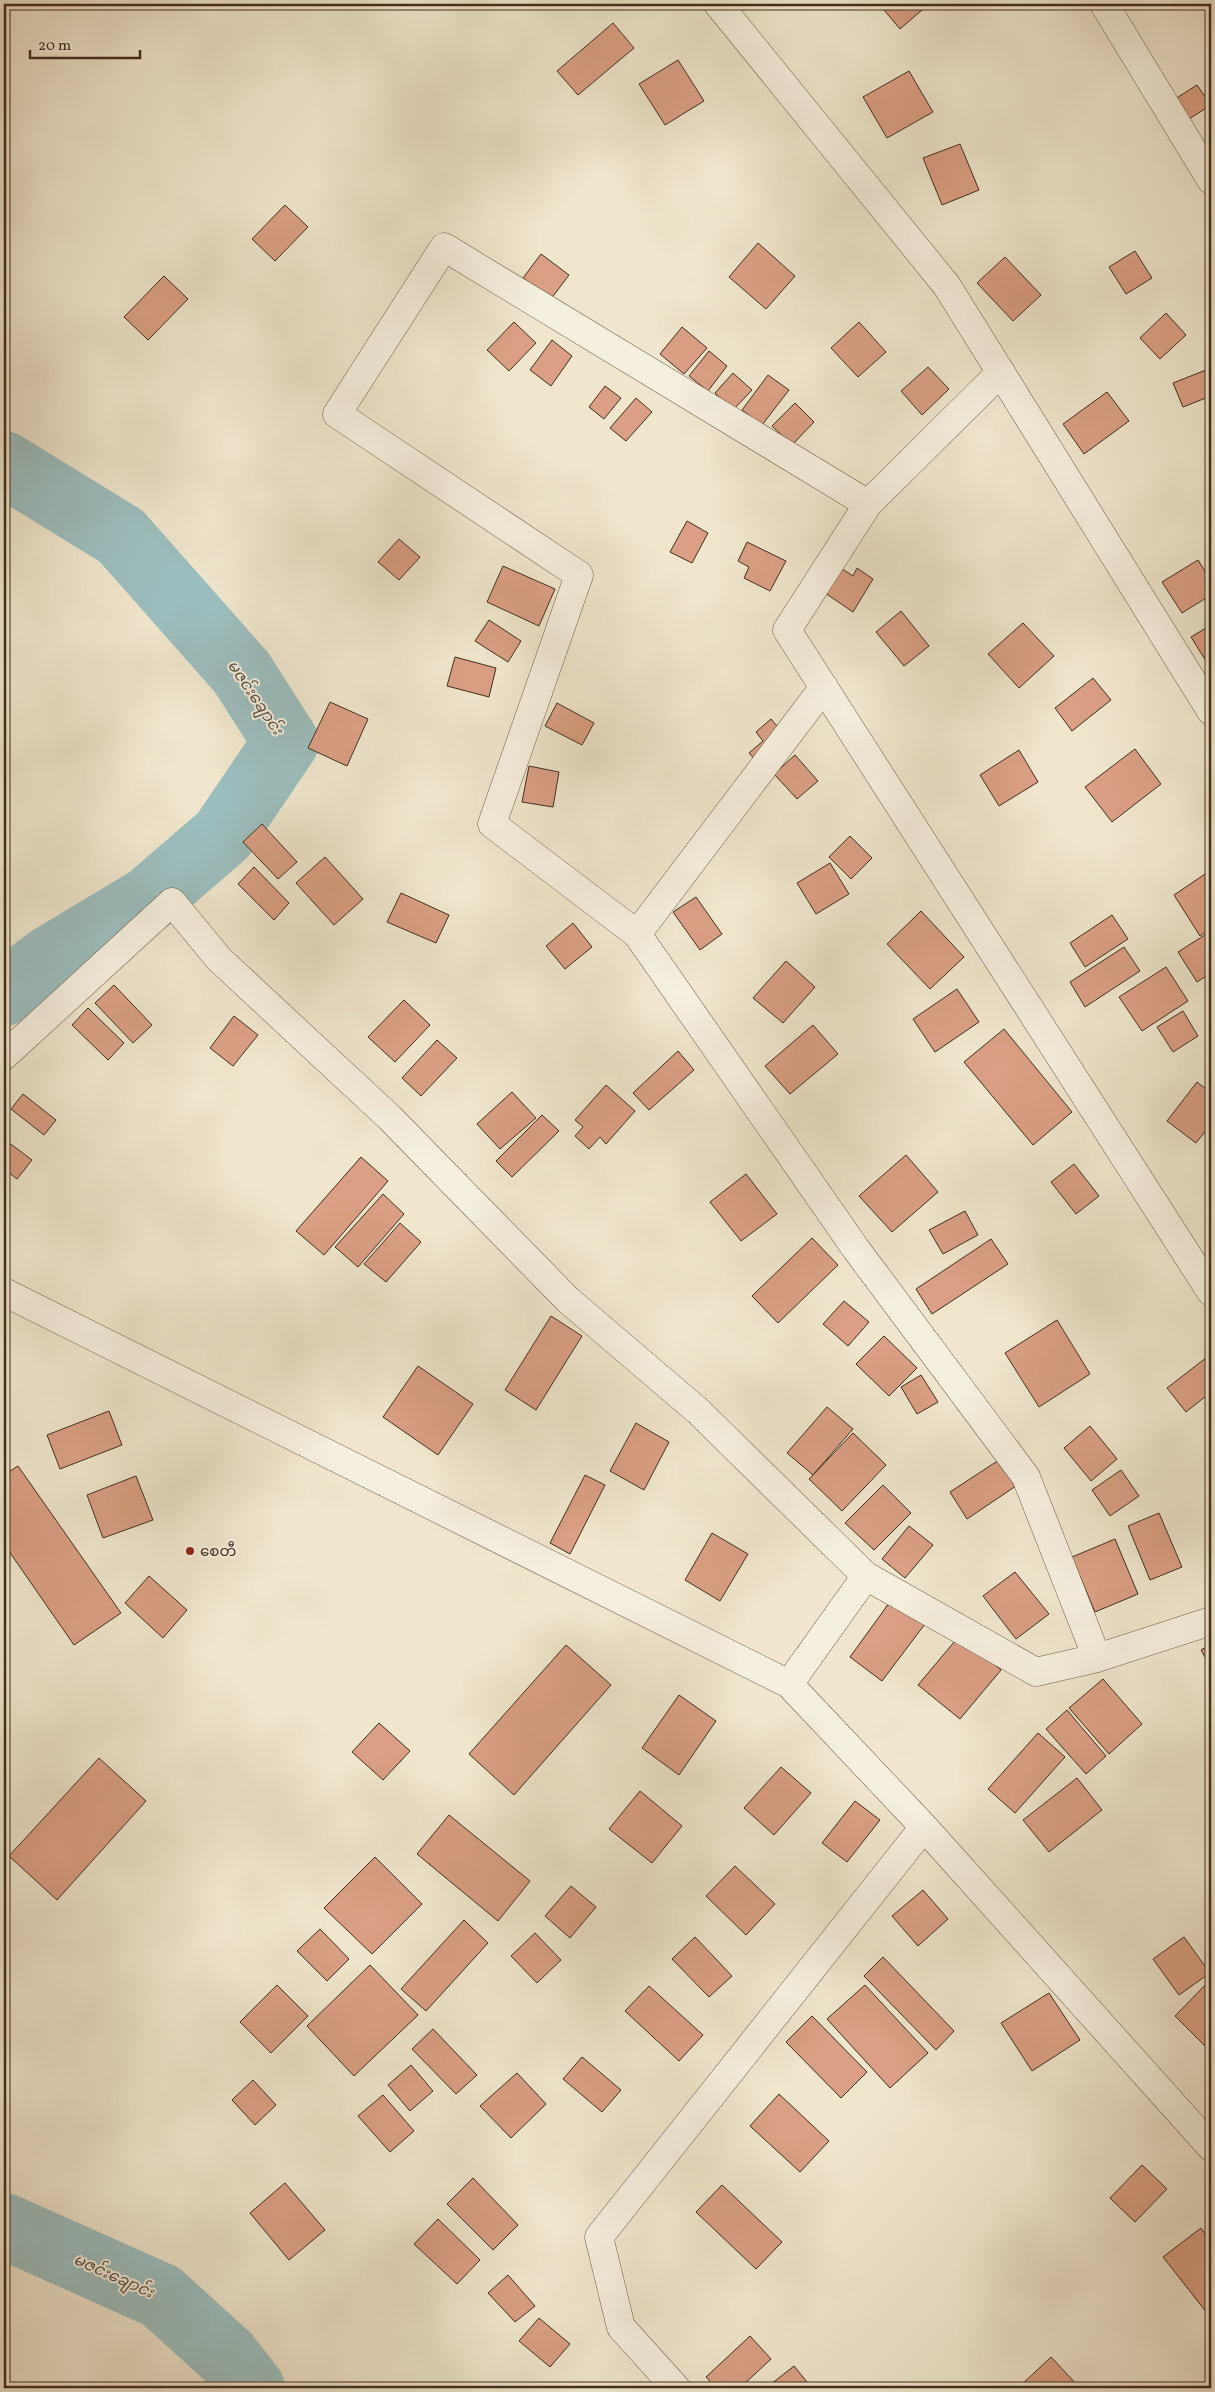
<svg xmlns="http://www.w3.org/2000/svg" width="1215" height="2392" viewBox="0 0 1215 2392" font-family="Vollkorn,'Noto Sans Myanmar',serif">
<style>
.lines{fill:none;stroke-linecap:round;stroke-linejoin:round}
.river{stroke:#9cbebf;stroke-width:66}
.building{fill:#da9f84;stroke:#402f1c}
.minor-casing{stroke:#6c5d48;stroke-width:29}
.minor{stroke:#f5efde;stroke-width:28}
.poi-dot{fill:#8f2418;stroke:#f5efde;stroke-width:2}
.labels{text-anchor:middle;stroke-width:4;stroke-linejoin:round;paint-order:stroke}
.poi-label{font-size:15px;fill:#402f1c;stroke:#f5efde;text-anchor:start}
.water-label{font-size:16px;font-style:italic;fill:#575345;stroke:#f5efde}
</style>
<rect width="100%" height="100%" fill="#efe6cd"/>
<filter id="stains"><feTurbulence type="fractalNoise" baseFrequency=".004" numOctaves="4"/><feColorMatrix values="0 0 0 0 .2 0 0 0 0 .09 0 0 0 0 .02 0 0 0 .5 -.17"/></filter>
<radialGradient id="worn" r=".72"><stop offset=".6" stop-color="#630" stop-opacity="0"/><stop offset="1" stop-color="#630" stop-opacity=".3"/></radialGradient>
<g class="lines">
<path class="river" d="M4 464 121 536 242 673 286 742 223 835 149 899 49 959 4 993
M4 2226 161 2296 227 2356 252 2388"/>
</g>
<path class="building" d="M879 4H929L900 29Z
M613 23 634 48 578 95 557 71Z
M678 60 704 101 665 125 639 84Z
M909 71 933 112 887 138 863 97Z
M1197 85 1211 105 1189 119 1175 99Z
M960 144 979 190 942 205 923 158Z
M285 205 308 227 275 261 252 239Z
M758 243 795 276 766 309 729 277Z
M1135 251 1152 278 1126 294 1109 267Z
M541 254 569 275 551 299 523 278Z
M1005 257 1041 295 1013 321 977 283Z
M164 276 188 299 148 340 124 317Z
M1166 313 1186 335 1160 359 1140 338Z
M514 322 536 343 509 371 487 350Z
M859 322 886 352 858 377 831 348Z
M682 327 707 348 684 374 660 354Z
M552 340 572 356 551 386 530 370Z
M709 351 727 366 708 391 689 376Z
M928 367 949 389 922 415 901 391Z
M1211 368V396L1183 407 1173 383Z
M733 373 752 390 733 410 715 393Z
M768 375 789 390 762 425 742 410Z
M605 386 621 398 604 419 589 407Z
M1107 392 1129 421 1084 454 1063 424Z
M636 398 652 412 626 441 610 428Z
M795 403 814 422 792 445 772 426Z
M687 521 708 533 692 563 670 552Z
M399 539 420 557 399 580 378 562Z
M747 542 786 561 770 591 744 578 749 567 738 561Z
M1198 560 1211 581V595L1182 613 1162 582Z
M503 566 555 589 539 626 487 602Z
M841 568 853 576 857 568 873 579 853 612 825 593Z
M901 611 929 646 904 666 876 632Z
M489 620 521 641 508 662 475 641Z
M1023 623 1054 656 1019 688 988 654Z
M1211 625V658L1206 661 1191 637Z
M455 657 496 668 489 697 447 686Z
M1093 678 1111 700 1072 731 1055 708Z
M330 702 368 719 347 766 308 748Z
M557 703 594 723 582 745 545 726Z
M771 719 795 747 766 772 749 753 763 741 756 732Z
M1135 749 1161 784 1112 822 1085 787Z
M1019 750 1038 782 999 806 980 775Z
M795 755 818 781 797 799 774 774Z
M529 766 559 772 553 807 522 802Z
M262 824 297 862 278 879 243 842Z
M850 836 872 858 851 879 829 857Z
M325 857 363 899 334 925 296 883Z
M830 863 849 894 816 914 797 883Z
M254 867 289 903 274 920 238 884Z
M1211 870V928L1200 936 1174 895Z
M401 893 449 915 436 943 387 922Z
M696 897 722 934 700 950 673 912Z
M921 911 964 957 930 989 887 944Z
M1112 915 1128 939 1085 967 1070 943Z
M573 923 592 947 565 969 546 946Z
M1211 931V973L1197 982 1178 952Z
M1124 947 1140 971 1085 1007 1070 982Z
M786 961 815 987 783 1023 753 998Z
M1166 967 1188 1001 1142 1031 1119 997Z
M114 985 152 1025 133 1043 95 1003Z
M957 989 979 1022 935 1052 913 1019Z
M404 1000 430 1025 395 1062 368 1037Z
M88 1008 124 1043 108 1060 72 1025Z
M1183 1011 1198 1036 1173 1052 1157 1027Z
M234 1016 258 1035 233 1066 210 1048Z
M813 1025 838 1054 790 1094 765 1066Z
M1004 1029 1072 1112 1033 1145 964 1062Z
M437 1040 457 1058 421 1096 402 1078Z
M678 1051 694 1070 649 1110 633 1093Z
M1197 1082 1211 1093V1124L1196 1143 1167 1121Z
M606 1085 635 1111 606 1144 600 1137 589 1149 575 1136 583 1127 575 1120Z
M512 1092 536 1118 500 1149 477 1124Z
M23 1094 56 1120 44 1135 11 1109Z
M542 1115 559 1131 512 1177 496 1161Z
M4 1139 32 1160 17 1179 4 1169Z
M906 1155 938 1192 892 1232 859 1196Z
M361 1157 388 1181 324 1255 296 1231Z
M1074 1164 1099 1196 1076 1214 1051 1182Z
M746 1174 777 1214 741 1241 710 1202Z
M383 1194 404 1214 358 1267 335 1247Z
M965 1211 978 1235 943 1254 929 1230Z
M400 1223 421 1242 386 1282 364 1264Z
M812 1238 838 1265 778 1323 752 1296Z
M991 1239 1008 1264 932 1314 916 1289Z
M844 1301 869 1322 848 1346 823 1324Z
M551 1316 582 1336 536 1410 505 1390Z
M1057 1320 1090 1374 1039 1407 1005 1353Z
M884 1336 917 1368 889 1396 856 1364Z
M1211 1354V1392L1186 1412 1167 1388Z
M418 1366 473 1404 438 1455 383 1417Z
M921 1375 938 1402 917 1414 901 1387Z
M827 1407 853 1429 813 1475 787 1453Z
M109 1411 122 1445 60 1469 47 1435Z
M636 1423 669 1442 644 1490 610 1471Z
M1090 1426 1117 1459 1091 1481 1064 1448Z
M853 1433 886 1465 842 1511 809 1479Z
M999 1460 1016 1486 967 1519 950 1492Z
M18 1466 121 1613 74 1645 4 1544V1475Z
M1121 1470 1139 1496 1110 1516 1092 1490Z
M585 1475 605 1485 570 1554 550 1543Z
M136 1476 153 1520 103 1538 87 1495Z
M883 1485 911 1513 874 1550 845 1523Z
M1159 1513 1182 1567 1150 1580 1128 1526Z
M909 1526 933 1545 905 1578 882 1559Z
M712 1533 748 1554 720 1601 685 1580Z
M1115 1539 1138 1594 1095 1612 1072 1557Z
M1015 1572 1049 1614 1016 1639 983 1596Z
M149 1576 187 1610 163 1638 125 1603Z
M892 1599 925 1624 882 1681 850 1657Z
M960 1635 1001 1670 960 1719 918 1685Z
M1211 1644V1668L1201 1650Z
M566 1645 611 1685 514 1795 469 1754Z
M1103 1679 1142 1724 1109 1754 1069 1708Z
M679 1695 716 1721 679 1775 642 1748Z
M1067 1710 1106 1756 1086 1774 1046 1729Z
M379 1723 410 1751 383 1780 352 1752Z
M1038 1733 1065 1757 1015 1813 988 1789Z
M99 1758 146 1801 57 1900 9 1856Z
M781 1767 811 1793 774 1835 744 1808Z
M1077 1778 1102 1810 1049 1852 1023 1820Z
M640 1791 682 1826 652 1863 609 1829Z
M855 1801 880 1820 847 1862 822 1843Z
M449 1815 530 1881 498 1921 417 1854Z
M375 1857 422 1904 372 1954 324 1908Z
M735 1866 775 1904 746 1935 706 1896Z
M571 1886 596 1907 570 1938 545 1916Z
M923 1890 948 1919 918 1946 892 1916Z
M464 1920 488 1943 426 2011 401 1989Z
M320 1929 349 1959 327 1981 297 1951Z
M535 1933 561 1960 537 1983 511 1956Z
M695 1937 732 1976 709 1997 672 1959Z
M1184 1937 1210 1973 1179 1995 1153 1959Z
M883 1957 954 2031 936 2050 864 1976Z
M370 1965 418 2015 354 2076 307 2026Z
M1211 1979V2052L1175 2016Z
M277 1985 308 2016 271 2053 240 2022Z
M865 1985 928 2053 890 2088 827 2019Z
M649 1986 703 2035 679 2061 625 2011Z
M1049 1993 1080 2040 1032 2071 1001 2023Z
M812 2016 867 2072 841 2098 786 2042Z
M433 2029 477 2075 456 2094 412 2049Z
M582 2057 621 2090 602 2112 563 2079Z
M411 2065 433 2091 410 2111 388 2085Z
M517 2073 546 2104 511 2138 480 2106Z
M253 2080 276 2105 255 2125 232 2100Z
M779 2094 829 2141 800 2172 750 2126Z
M383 2095 414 2131 390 2152 358 2116Z
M1142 2165 1167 2189 1135 2222 1110 2198Z
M473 2178 518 2225 493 2250 447 2204Z
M285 2183 325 2230 289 2260 250 2213Z
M722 2185 782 2242 756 2269 696 2212Z
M438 2219 480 2260 457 2284 414 2244Z
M1201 2228 1211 2242V2310L1207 2313 1163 2257Z
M508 2275 535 2306 515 2322 488 2293Z
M539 2318 570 2344 550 2367 519 2341Z
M750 2336 771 2359 740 2388H716L706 2377Z
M1051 2357 1080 2388H1018Z
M794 2366 812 2388H766Z"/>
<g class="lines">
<defs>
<path id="minor" d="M718 4 947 286 1211 711
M1104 4 1211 180
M1001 372 868 504 787 630 1211 1292
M868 504 444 247 337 414 579 575 492 824 637 934 856 1249 1026 1477 1097 1658
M637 934 824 687
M4 1056 172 902 219 959 390 1118 568 1300 698 1411 866 1576 789 1684
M4 1292 789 1684 924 1827 1211 2147
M866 1576 1036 1672 1097 1658 1211 1621
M676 2388 621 2327 599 2237 924 1827"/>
</defs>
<use href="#minor" class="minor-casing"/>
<use href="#minor" class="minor"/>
</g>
<circle class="poi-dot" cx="190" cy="1551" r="5"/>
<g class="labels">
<g class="poi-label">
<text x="200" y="1556">စေတီ</text>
</g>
<g class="water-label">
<text transform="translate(256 697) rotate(56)" y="6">မဇင်းချောင်း</text>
<text transform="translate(114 2275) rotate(24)" y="6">မဇင်းချောင်း</text>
</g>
</g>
<rect width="1215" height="2392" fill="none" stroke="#efe6cd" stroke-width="20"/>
<rect x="5" y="5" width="1205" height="2382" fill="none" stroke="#402f1c" stroke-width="2.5"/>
<rect x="10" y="10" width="1195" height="2372" fill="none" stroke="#402f1c"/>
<path d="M30 50v8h110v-8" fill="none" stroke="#402f1c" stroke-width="2.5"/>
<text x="38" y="50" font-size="15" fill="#402f1c" stroke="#f5efde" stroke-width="4" paint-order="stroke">20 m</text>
<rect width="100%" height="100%" filter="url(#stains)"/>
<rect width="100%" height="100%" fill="url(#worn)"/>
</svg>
